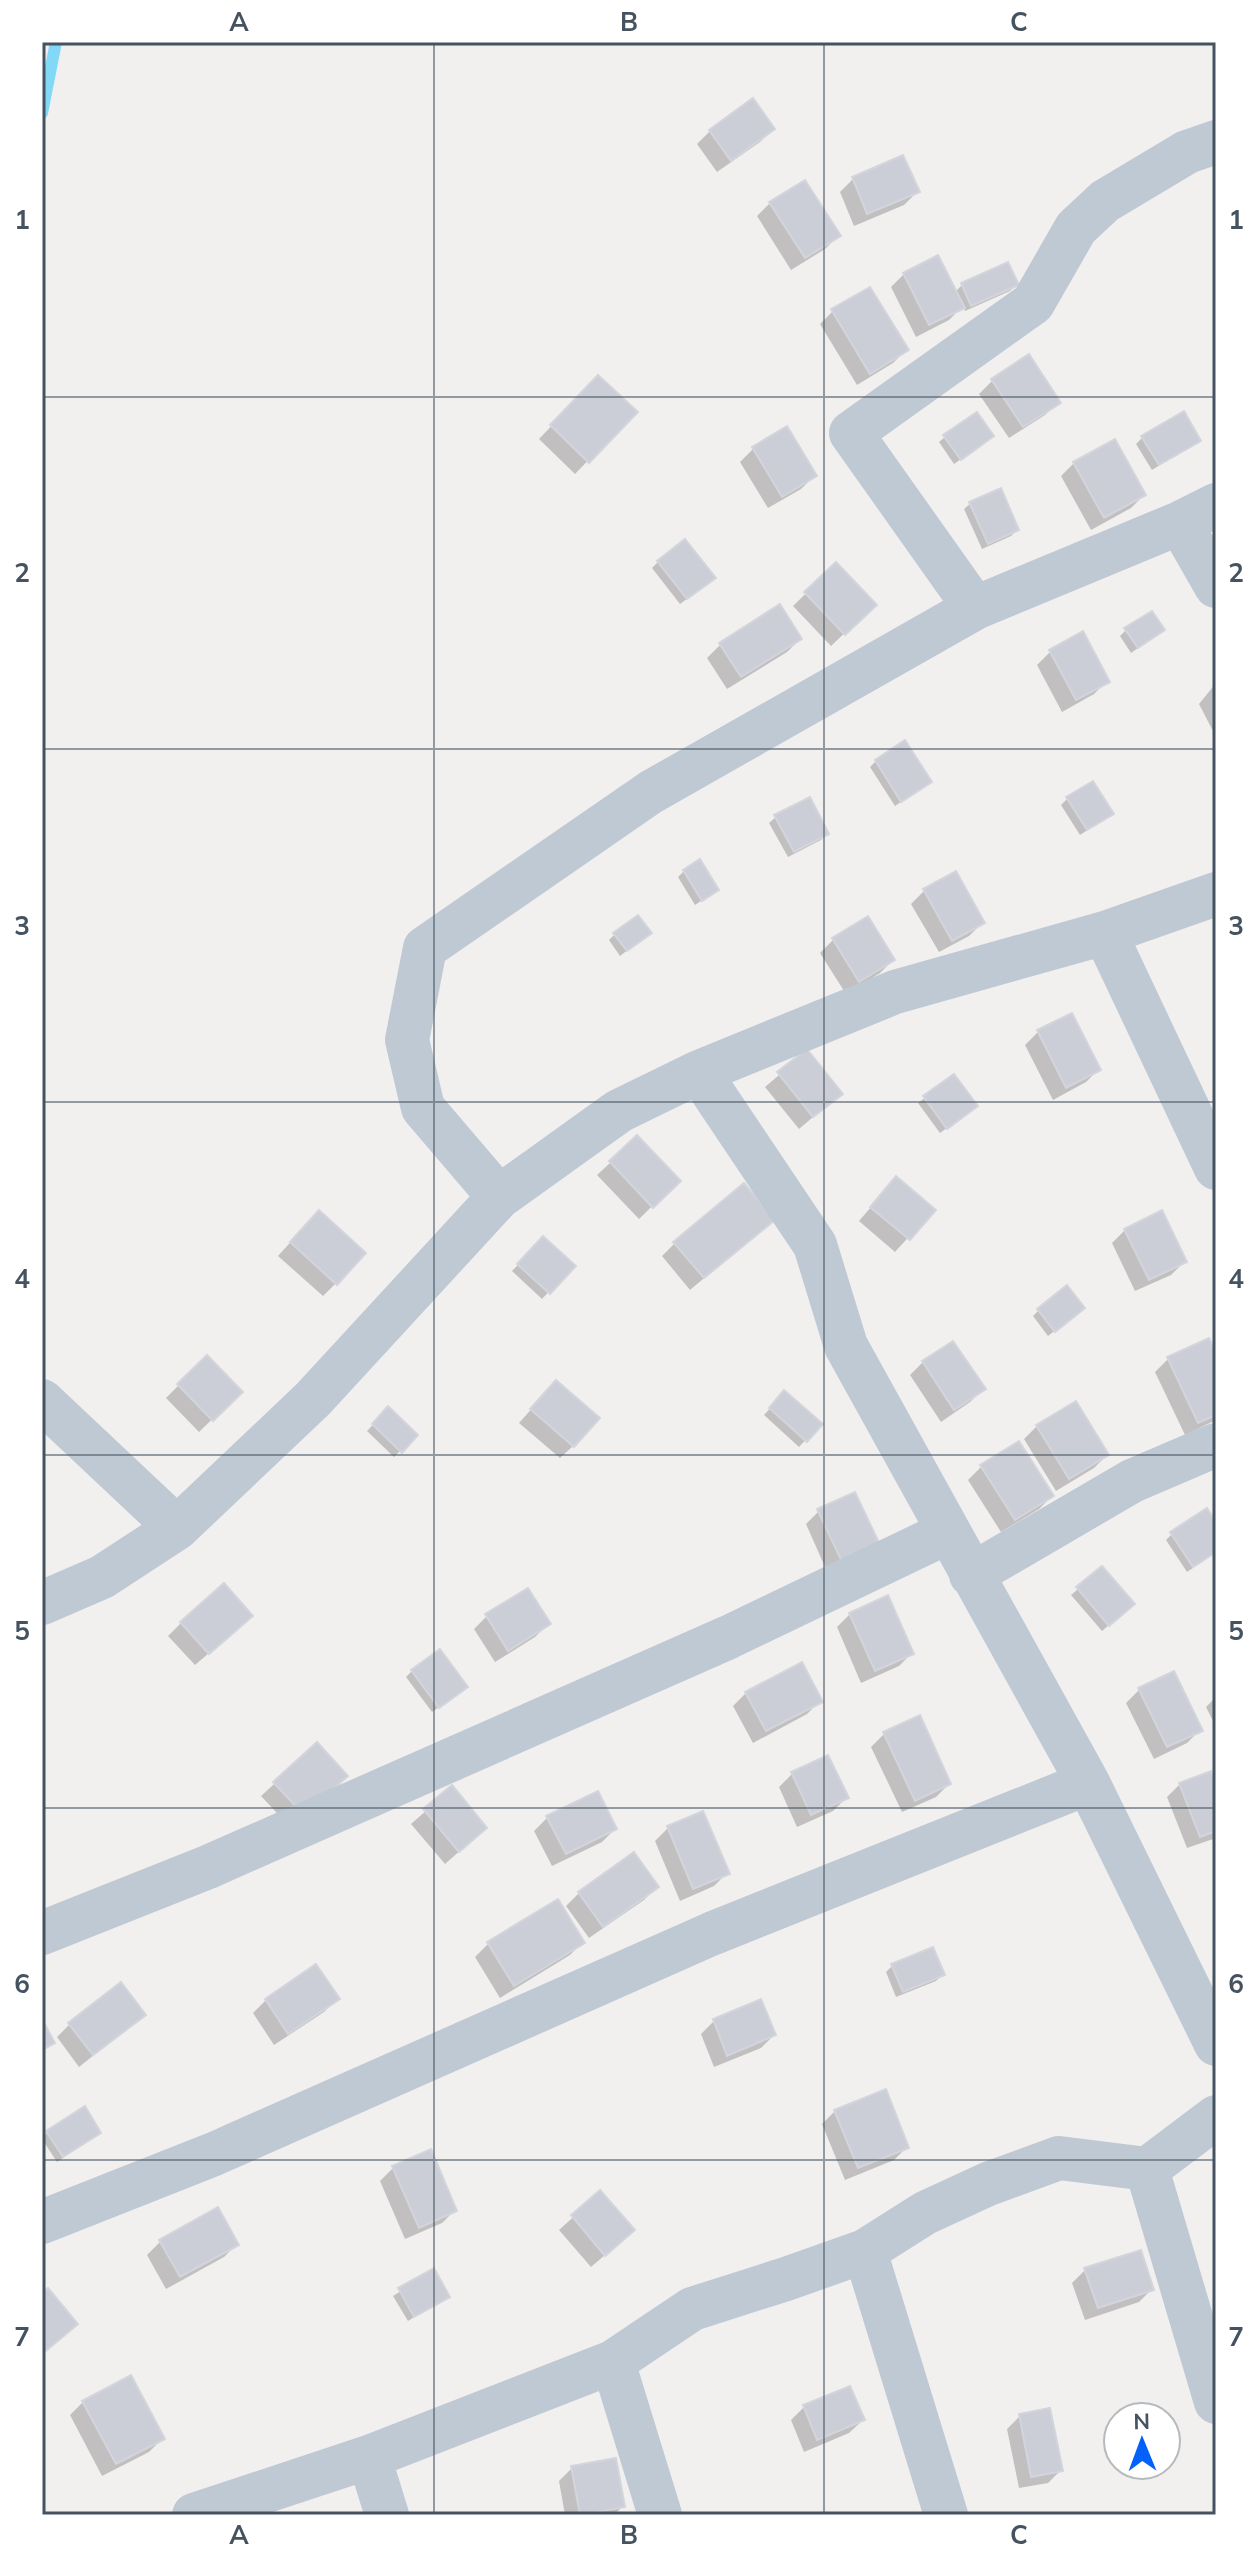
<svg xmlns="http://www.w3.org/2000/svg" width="1258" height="2557" viewBox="0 0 1258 2557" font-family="Mulish,sans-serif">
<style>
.shadow{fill:#0003}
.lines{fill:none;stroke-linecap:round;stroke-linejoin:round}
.stream{stroke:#81d8f7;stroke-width:12}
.building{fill:#cbced6;stroke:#d3d5dc;stroke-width:2}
.minor{stroke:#bec9d3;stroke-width:44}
.grid{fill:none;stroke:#455260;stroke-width:2;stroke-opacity:0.55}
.neatline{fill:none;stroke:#455260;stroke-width:3}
.grid-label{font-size:26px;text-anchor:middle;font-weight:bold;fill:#455260}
</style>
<rect width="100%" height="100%" fill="#f2efef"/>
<path class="shadow" d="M753 101 773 129 760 142 717 172 697 144 710 131Z
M853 179 917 192 904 205 854 226 840 192Z
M770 203 838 236 825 249 791 270 757 216Z
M904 274 955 292 962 285H1016L1010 291 965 311 963 306 949 320 916 337 891 287Z
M833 311 906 350 893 363 857 385 820 324Z
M1028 357 1058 402 1045 415 1009 438 979 394 992 381Z
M598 377 635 412 575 474 539 439Z
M786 429 814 476 801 489 768 508 740 462 753 449Z
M945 437 985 442 954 464 939 442Z
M1142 438 1199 440 1152 470 1136 444Z
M1074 463 1144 495 1131 508 1091 530 1061 476Z
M971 503 1017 530 1011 536 982 549 964 509Z
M658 562 707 584 680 604 652 568Z
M836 564 874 605 831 646 793 606Z
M1126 630H1163L1131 653 1120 636Z
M800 639 787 652 727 689 707 658 720 645Z
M1050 652 1107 681 1094 694 1062 712 1037 665Z
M1216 683V737L1199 704Z
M876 761 929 782 895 806 870 767Z
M1067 799 1112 814 1080 835 1061 805Z
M776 817 827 834 821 840 788 857 769 823Z
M684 871 717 890 695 905 678 877Z
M924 891 982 923 969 936 939 952 911 904Z
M867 919 893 960 880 973 846 994 820 953 833 940Z
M615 934 643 938 620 956 609 940Z
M1071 1015 1099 1069 1086 1082 1053 1100 1025 1045 1038 1032Z
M806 1052 840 1094 799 1129 765 1087Z
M953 1077 969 1112 940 1133 918 1103Z
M637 1138 678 1181 639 1219 597 1175Z
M884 1192 933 1210 895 1252 859 1221Z
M773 1220 690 1290 662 1256 675 1243Z
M306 1225 336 1283 323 1296 278 1256Z
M1125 1230 1184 1262 1171 1275 1135 1291 1112 1243Z
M543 1239 573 1266 542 1299 512 1271Z
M1039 1310 1076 1314 1048 1336 1033 1316Z
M1208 1340 1216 1358V1420L1185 1435 1155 1372 1168 1359Z
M207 1357 240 1392 199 1432 166 1398Z
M923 1362 983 1389 970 1402 941 1422 910 1375Z
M784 1393 820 1425 799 1447 764 1415Z
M543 1396 573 1446 560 1458 519 1423Z
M388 1409 415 1436 394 1457 367 1431Z
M1037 1426 1107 1455 1094 1468 1056 1491 1024 1439Z
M1018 1444 1052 1496 1039 1509 1001 1532 968 1480 981 1467Z
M819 1511 879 1546 829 1576 806 1524Z
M1216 1525V1552L1187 1572 1166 1540 1172 1534Z
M1102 1569 1126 1610 1102 1631 1071 1595Z
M850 1614 912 1653 899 1666 861 1683 837 1627Z
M487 1616 548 1624 535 1637 495 1662 474 1629Z
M181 1623 237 1629 195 1665 168 1636Z
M412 1671 459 1693 432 1712 406 1677Z
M1139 1690 1200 1730 1187 1743 1154 1759 1126 1703Z
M746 1693 820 1701 807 1714 753 1743 733 1706Z
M1216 1697V1727L1206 1707Z
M884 1734 949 1784 936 1797 902 1812 871 1747Z
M317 1745 290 1827 261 1796Z
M792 1774 846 1798 833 1811 797 1827 779 1787Z
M1180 1784 1216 1789V1838L1187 1848 1167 1797Z
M452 1788 471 1841 445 1864 411 1824Z
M547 1818 615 1829 602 1842 552 1866 534 1831Z
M668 1828 727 1873 714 1886 680 1901 655 1841Z
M656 1887 644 1900 589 1938 566 1906 579 1893Z
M583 1942 570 1955 500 1998 475 1957 488 1944Z
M892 1966 942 1975 936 1981 896 1997 886 1972Z
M337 1999 324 2012 274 2045 253 2013 266 2000Z
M144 2015 79 2067 57 2037 70 2024Z
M714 2021 774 2035 761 2048 714 2067 701 2034Z
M835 2111 907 2147 894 2160 845 2180 822 2124Z
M47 2132 99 2133 57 2162 42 2139Z
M393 2168 455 2210 442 2223 405 2239 380 2181Z
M600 2193 619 2243 591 2267 559 2230Z
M160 2242 237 2244 224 2257 166 2289 147 2255Z
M1085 2270 1152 2289 1139 2302 1085 2320 1072 2283Z
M433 2271 447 2296 408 2321 393 2296Z
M83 2402 162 2439 149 2452 102 2476 70 2415Z
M804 2407 863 2420 849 2433 804 2452 791 2420Z
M1020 2416 1061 2470 1048 2483 1019 2488 1007 2429Z
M572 2468 623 2506 614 2515H565L559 2481Z"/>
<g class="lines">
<path class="stream" d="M42 113 56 42"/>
</g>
<path class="building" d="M753 98 775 129 731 161 709 130Z
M903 155 920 192 867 214 852 177Z
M805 180 841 236 805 258 769 202Z
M938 255 965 308 929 325 903 273Z
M1008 262 1019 285 971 306 961 283Z
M870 287 909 350 870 374 831 309Z
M1029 354 1061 403 1023 427 991 379Z
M598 375 638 412 589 463 550 425Z
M1184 411 1201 441 1159 465 1141 436Z
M977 412 994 436 961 460 943 435Z
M787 426 817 476 782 497 752 447Z
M1115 439 1146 495 1104 518 1073 462Z
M1001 488 1019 530 988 544 969 502Z
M685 539 716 578 687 599 657 561Z
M836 562 877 605 845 635 804 592Z
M780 604 802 639 741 677 719 643Z
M1152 611 1165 630 1138 648 1124 628Z
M1083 631 1110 682 1076 700 1049 650Z
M905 740 932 782 901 802 875 760Z
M1093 781 1114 814 1087 830 1066 797Z
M810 797 829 834 794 852 774 815Z
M700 859 719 890 702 901 683 870Z
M956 871 985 923 952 941 923 889Z
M638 915 652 933 627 951 613 933Z
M868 916 895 960 859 982 832 938Z
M1072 1013 1101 1070 1066 1088 1037 1030Z
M807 1049 843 1094 813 1117 777 1072Z
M954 1074 978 1106 947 1129 923 1096Z
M637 1135 681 1181 653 1208 609 1161Z
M896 1176 936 1210 910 1240 870 1207Z
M744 1183 775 1220 704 1278 673 1242Z
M319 1210 366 1253 337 1285 290 1242Z
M1162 1210 1187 1262 1149 1280 1124 1229Z
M543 1236 576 1266 550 1294 517 1264Z
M1067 1285 1085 1308 1055 1332 1037 1309Z
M1209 1338 1216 1353V1415L1198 1423 1167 1357Z
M953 1341 986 1389 954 1410 922 1361Z
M207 1355 243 1392 213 1421 177 1384Z
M556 1380 600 1418 574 1447 530 1409Z
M784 1390 823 1424 807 1442 769 1408Z
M1076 1401 1109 1455 1069 1479 1036 1425Z
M388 1406 418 1435 402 1453 372 1424Z
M1019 1441 1054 1496 1015 1520 980 1465Z
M855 1492 881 1547 843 1564 817 1509Z
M1207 1508 1216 1522V1552L1193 1567 1170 1532Z
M1102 1566 1135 1604 1109 1626 1076 1587Z
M224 1583 253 1616 209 1654 180 1622Z
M528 1588 551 1624 508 1651 485 1614Z
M888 1595 914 1654 875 1671 849 1613Z
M440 1649 468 1687 439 1708 411 1670Z
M802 1662 823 1702 766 1731 745 1692Z
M1174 1671 1203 1731 1167 1747 1138 1688Z
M920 1715 951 1784 915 1801 883 1732Z
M317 1742 348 1776 304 1815 273 1782Z
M828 1755 849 1798 811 1815 791 1772Z
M1211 1771 1216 1784V1831L1200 1837 1179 1783Z
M452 1785 487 1828 459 1852 423 1809Z
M598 1791 617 1829 566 1854 546 1816Z
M703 1811 730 1874 693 1889 667 1826Z
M634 1852 659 1887 603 1927 578 1892Z
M558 1899 585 1943 514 1986 487 1942Z
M933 1947 945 1975 903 1992 891 1964Z
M316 1964 340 1999 288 2034 265 1999Z
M121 1982 146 2015 93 2055 68 2023Z
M761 1999 776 2035 727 2056 713 2019Z
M42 2019 55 2043 42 2050Z
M886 2089 909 2148 858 2168 834 2110Z
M85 2106 101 2133 63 2157 46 2131Z
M431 2149 457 2211 419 2228 392 2166Z
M600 2190 635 2230 605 2256 571 2215Z
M218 2207 239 2245 180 2277 159 2240Z
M1141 2250 1154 2290 1098 2308 1084 2268Z
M434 2268 450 2297 414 2317 398 2288Z
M48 2288 78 2324 42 2354V2293Z
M131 2375 165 2439 116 2464 82 2401Z
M850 2386 865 2420 817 2440 803 2405Z
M1050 2408 1063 2471 1031 2477 1019 2414Z
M616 2458 625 2507 580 2515 571 2466Z"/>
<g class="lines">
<path class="minor" d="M1180 523 1216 586
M975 608 851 433 1033 303 1076 228 1105 201 1187 152 1216 142
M1105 933 1216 1168
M699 1072 815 1245 846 1346 1088 1783 1216 2044
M499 1197 423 1108 407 1040 425 948 651 792 975 608 1180 523 1216 505
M42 1401 177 1528
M971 1575 1132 1481 1216 1445
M42 1603 102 1577 177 1528 313 1399 499 1197 619 1111 699 1072 895 992 1105 933 1216 894
M42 1933 208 1867 729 1637 948 1532
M1147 2169 1216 2402
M42 2222 214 2154 711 1934 1088 1783
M865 2251 946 2515
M613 2362 660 2515
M369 2457 387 2515
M194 2515 369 2457 613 2362 692 2309 786 2279 865 2251 925 2213 988 2184 1059 2158 1147 2169 1216 2117"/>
</g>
<path class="grid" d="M434 42V2515M824 42V2515M42 397H1216M42 749H1216M42 1102H1216M42 1455H1216M42 1808H1216M42 2160H1216"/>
<rect width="1258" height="2557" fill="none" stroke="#ffffff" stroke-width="88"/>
<g transform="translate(1142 2441) rotate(359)"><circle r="38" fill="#ffffff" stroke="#b5babf" stroke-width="2"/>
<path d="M0-6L14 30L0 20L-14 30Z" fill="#0360f9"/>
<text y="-12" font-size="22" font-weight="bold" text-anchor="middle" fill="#455260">N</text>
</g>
<rect x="44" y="44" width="1170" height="2469" class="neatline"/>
<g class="grid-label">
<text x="239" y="31">A</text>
<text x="629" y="31">B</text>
<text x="1019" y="31">C</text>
<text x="22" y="229">1</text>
<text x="1236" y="229">1</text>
<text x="22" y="582">2</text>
<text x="1236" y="582">2</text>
<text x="22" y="935">3</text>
<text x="1236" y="935">3</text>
<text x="22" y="1288">4</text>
<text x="1236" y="1288">4</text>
<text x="22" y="1640">5</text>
<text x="1236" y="1640">5</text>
<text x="22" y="1993">6</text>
<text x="1236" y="1993">6</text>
<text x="22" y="2346">7</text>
<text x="1236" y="2346">7</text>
<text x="239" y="2544">A</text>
<text x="629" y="2544">B</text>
<text x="1019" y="2544">C</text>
</g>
</svg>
